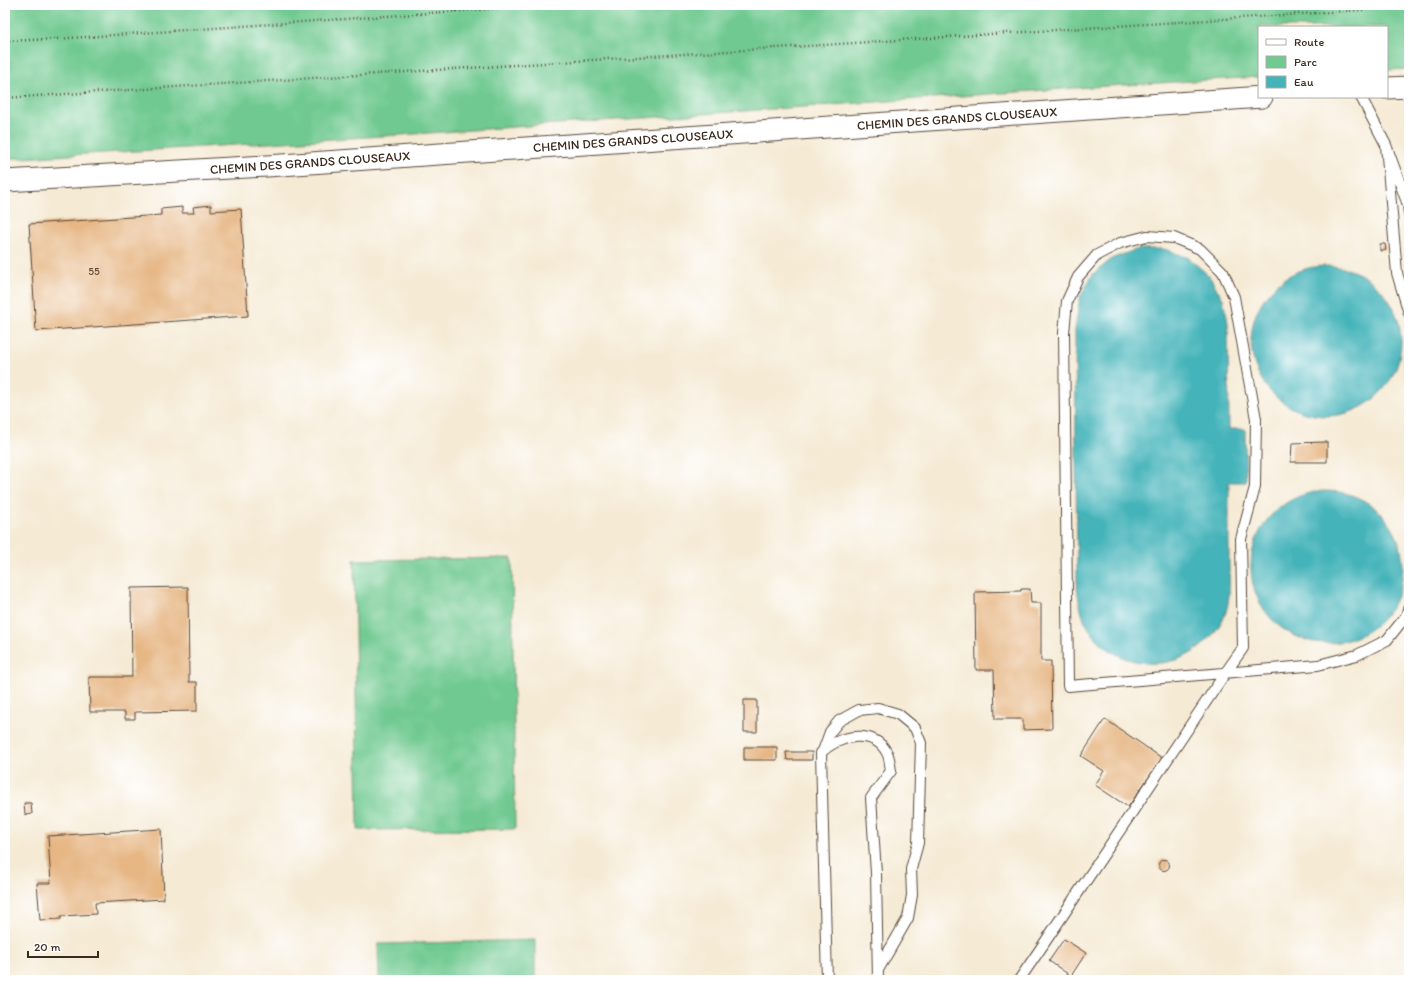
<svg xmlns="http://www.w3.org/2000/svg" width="1414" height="985" viewBox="0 0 1414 985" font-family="Itim,sans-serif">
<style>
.green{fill:#6fc990;stroke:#557a57}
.water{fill:#44b4ba;stroke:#406f6c}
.building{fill:#e6b683}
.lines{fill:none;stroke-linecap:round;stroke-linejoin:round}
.lane-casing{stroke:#574739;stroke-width:12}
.street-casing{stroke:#574739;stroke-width:23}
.path{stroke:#574739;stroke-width:2.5;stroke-dasharray:1 3;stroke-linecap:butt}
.lane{stroke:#fff;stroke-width:10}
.street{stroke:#fff;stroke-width:21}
.labels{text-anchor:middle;stroke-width:3;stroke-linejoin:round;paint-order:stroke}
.number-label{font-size:11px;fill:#664d37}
.street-label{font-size:13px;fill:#3b2a1e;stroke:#fff}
</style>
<rect width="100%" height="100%" fill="#fff"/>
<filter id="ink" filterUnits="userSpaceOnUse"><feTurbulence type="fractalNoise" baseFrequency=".025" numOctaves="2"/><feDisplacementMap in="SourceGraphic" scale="8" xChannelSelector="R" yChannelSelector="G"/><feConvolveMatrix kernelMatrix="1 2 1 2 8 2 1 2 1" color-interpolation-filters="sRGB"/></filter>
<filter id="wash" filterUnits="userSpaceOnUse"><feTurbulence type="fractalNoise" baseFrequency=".012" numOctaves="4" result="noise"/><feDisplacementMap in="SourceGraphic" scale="16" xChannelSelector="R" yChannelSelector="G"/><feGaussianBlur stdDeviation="0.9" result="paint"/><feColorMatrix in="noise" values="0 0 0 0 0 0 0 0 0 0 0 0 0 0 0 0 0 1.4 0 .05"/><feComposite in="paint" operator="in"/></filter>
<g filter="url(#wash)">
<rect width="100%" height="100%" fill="#f5ead4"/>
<path class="green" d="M5 5H1409V69L1387 70V27H1259V77L1076 88 400 135 5 159Z
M512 558 515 829 358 830 354 560Z
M535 940V980H379L378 944Z"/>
<path class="water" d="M1138 249H1164L1189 258 1209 276 1223 299 1228 323 1229 429H1245L1246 482H1229C1229 508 1229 534 1229 561 1229 577 1231 596 1226 612 1222 623 1214 634 1206 642 1173 674 1119 669 1092 633 1081 619 1079 603 1077 587L1075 330 1080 297 1093 274 1113 258Z
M1251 341a75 75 0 1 1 150 0a75 75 0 1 1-150 0Z
M1251 567a76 76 0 1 1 152 0a76 76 0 1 1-152 0Z"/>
<g id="blocks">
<path class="building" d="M211 205V211L241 209 248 316 36 331 29 224 161 215V209L182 207V213H194L193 207Z
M1380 244H1385L1386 250 1380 251Z
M1327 442V462H1291L1292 443Z
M188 587 189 682H197V711L135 712V719H125V712H90L89 677H132L131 588Z
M1021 589H1030L1031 603H1041V661H1051L1052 729 1023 730V719H995L994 670H976L975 592 1021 591Z
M744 700H757V732H744Z
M1105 719 1162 758 1128 807 1095 785 1104 771 1081 756Z
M744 747H777V760H744Z
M786 752H812V760H787Z
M24 803H31L32 814 25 815Z
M161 829 164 899 95 903 96 914 61 916V919L40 920 37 883H51L48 836Z
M1158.5 865a5.5 5.5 0 1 1 11 0a5.5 5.5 0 1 1-11 0Z
M1064 939 1086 953 1071 976 1049 961Z"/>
</g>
</g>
<g filter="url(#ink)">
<use href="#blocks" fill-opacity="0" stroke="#574739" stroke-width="1"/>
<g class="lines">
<defs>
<path id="lane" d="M1361 97 1386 145 1408 205 1409 213
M1386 145 1397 273 1409 313
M823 751 830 732 839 721 859 710 878 708 898 714 915 728 921 743 918 843 911 869 912 895 908 918 878 970
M827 980 821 753C837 735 875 728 887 753 890 758 890 766 891 771L871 798 876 873 878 980
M1019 980 1041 948 1226 672 1243 648 1241 539 1255 487 1256 419 1234 297 1223 272 1200 249 1174 238 1147 236 1120 243 1097 255 1078 277 1067 301 1064 333 1068 686 1318 665 1357 655 1387 640 1406 616 1409 607"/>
<path id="street" d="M1387 88 1409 87
M5 181 267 166 1262 97"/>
</defs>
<use href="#lane" class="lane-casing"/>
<use href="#street" class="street-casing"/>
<path class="path" d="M5 41 56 39 545 5
M5 98 1409 7"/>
<use href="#lane" class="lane"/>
<use href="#street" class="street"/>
</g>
</g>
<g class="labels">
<g class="number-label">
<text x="94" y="275">55</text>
</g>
<g class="street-label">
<text transform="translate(957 118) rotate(-4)" y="5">CHEMIN DES GRANDS CLOUSEAUX</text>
<text transform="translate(633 140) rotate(-4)" y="5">CHEMIN DES GRANDS CLOUSEAUX</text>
<text transform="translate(310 162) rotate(-4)" y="5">CHEMIN DES GRANDS CLOUSEAUX</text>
</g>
</g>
<rect width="1414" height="985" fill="none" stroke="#fff" stroke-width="20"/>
<rect x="1258" y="26" width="130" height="72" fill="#ffffff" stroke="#b1aaa5"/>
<rect x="1266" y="39" width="20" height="6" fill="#ffffff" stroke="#b1aaa5"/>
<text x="1294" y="46" font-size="12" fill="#3b2a1e">Route</text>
<rect x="1266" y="56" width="20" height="12" fill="#6fc990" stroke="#b1aaa5"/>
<text x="1294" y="66" font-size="12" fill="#3b2a1e">Parc</text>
<rect x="1266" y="76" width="20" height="12" fill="#44b4ba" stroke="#b1aaa5"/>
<text x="1294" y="86" font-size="12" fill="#3b2a1e">Eau</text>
<path d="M28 951v6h70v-6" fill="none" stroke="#3b2a1e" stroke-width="2"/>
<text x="34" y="951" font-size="12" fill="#3b2a1e" stroke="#ffffff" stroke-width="3" paint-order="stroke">20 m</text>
</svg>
